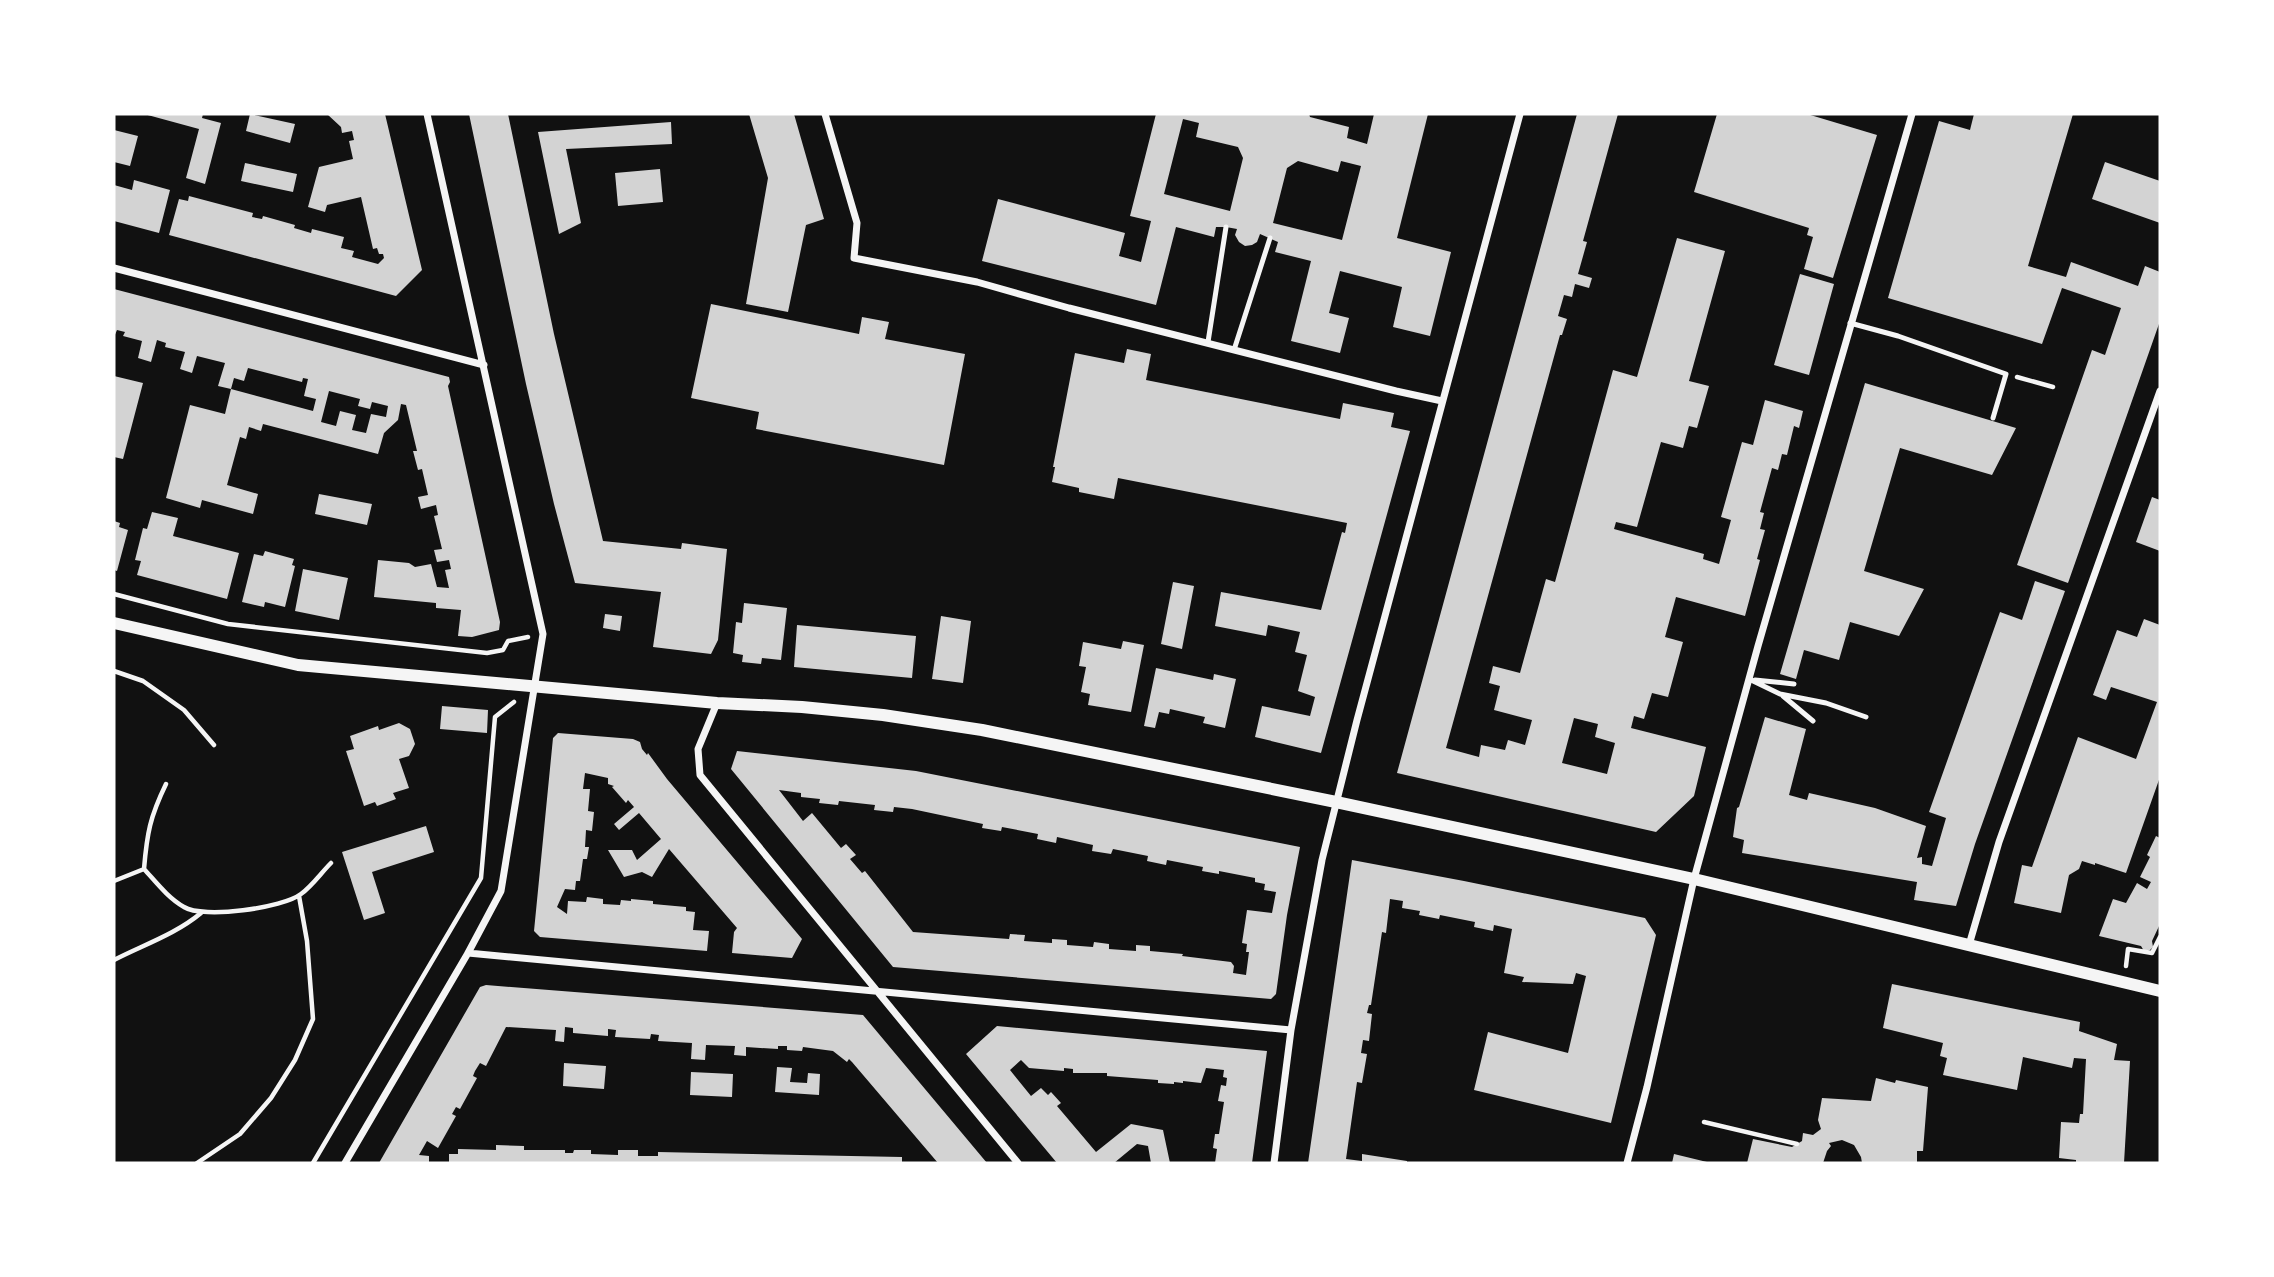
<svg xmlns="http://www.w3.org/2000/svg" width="2274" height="1277" viewBox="0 0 2274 1277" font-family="Barlow,sans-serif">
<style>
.building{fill:#d3d3d3;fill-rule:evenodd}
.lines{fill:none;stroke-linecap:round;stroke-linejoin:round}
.path{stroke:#f5f5f5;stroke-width:4.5}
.service{stroke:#f5f5f5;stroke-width:5}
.minor{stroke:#f5f5f5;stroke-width:7}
.tertiary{stroke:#f5f5f5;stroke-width:12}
</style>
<rect width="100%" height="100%" fill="#111"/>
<path class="building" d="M144 114H203L202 118 221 123 205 184 186 178 199 129Z
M250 114 295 124 290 143 246 131Z
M327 114H385L422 270 396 296 169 235 179 199 188 201 189 196 253 213 252 217 262 219 263 216 295 225 294 228 311 233 312 229 344 237 341 248 354 251 352 257 378 264 384 258 383 254H379L377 248 373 249 361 197 327 205 325 212 308 207 319 167 353 159 349 141 354 140 352 131 342 133 341 127Z
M469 114H508L554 334 603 541 681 549 682 543 727 549 718 640 711 654 653 647 661 592 575 583 554 504 526 384Z
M749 114H794L824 219 806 225 788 312 746 304 768 178Z
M1156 114H1309L1310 117 1349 127 1347 138 1367 144 1374 114H1428L1397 238 1451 252 1430 336 1393 327 1402 287 1340 271 1329 313 1349 318 1340 353 1291 341 1311 261 1275 252 1278 242 1260 234 1257 242 1252 245 1245 246 1239 242 1235 235 1237 229 1226 227H1216L1214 237 1176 227 1156 305 982 261 998 199 1125 233 1119 256 1141 262 1151 221 1130 216ZM1183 119 1199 123 1196 137 1238 147 1243 158 1230 211 1164 194ZM1298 161 1338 172 1341 161 1361 166 1342 240 1273 223 1287 168Z
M1577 114H1618L1583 241 1587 242 1578 274 1592 278 1589 288 1575 284 1572 297 1564 295 1558 316 1567 319 1562 335H1560L1446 748 1479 757 1481 745 1505 750 1508 740 1525 745 1532 720 1494 710 1500 686 1489 683 1493 666 1520 673 1546 579 1555 582 1613 370 1637 377 1677 238 1725 251 1689 381 1709 386 1697 428 1689 426 1683 448 1661 442 1637 527 1616 522 1614 529 1704 554 1703 559 1719 564 1731 520 1721 517 1742 442 1753 445 1765 400 1803 411 1799 428 1794 426 1787 455 1782 454 1778 470 1772 468 1760 512 1764 513 1760 529 1765 530 1757 559 1760 560 1745 616 1676 597 1665 637 1683 642 1668 697 1652 693 1644 719 1634 716 1631 728 1706 747 1694 796 1656 832 1397 773ZM1574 718 1598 724 1595 737 1615 743 1607 774 1562 763Z
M1717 114H1807L1877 135 1833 278 1804 269 1813 237 1807 235 1809 228 1694 192Z
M1974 114H2073L2028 266 2066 277 2071 262 2138 286 2145 266 2160 272V321L2068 583 2017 565 2092 350 2105 355 2121 308 2062 288 2042 344 1888 298 1939 121 1970 130Z
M671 122 672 144 566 149 581 223 559 234 538 132Z
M114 130 138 136 130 166 114 162Z
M2105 162 2160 181V223L2092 199Z
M245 163 297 174 293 192 241 181Z
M660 169 663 202 618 206 615 173Z
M134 180 170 190 159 233 114 221V185L132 190Z
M1800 274 1834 284 1809 375 1774 365Z
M114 289 449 377 450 382 448 386 500 622 499 630 472 637 458 636 461 610 436 608V603L374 597 378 560 409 563 415 567 431 564 437 587 449 588 445 570 451 569 449 560 437 562 434 550 442 549 434 516 438 515 436 505 421 509 418 497 428 495 422 469 418 470 413 451H417L406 405 401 404 398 420 384 433 378 454 263 424 261 431 249 427 246 439 240 437 227 485 258 494 253 514 202 500 200 508 166 498 190 405 225 414 231 389 313 411 316 399 304 396 308 379 303 378 302 382 248 368 244 381 234 378 231 389 218 386 225 363 197 356 192 373 180 369 185 352 165 347 166 343 157 340 151 362 138 358 142 341 123 336 125 332 117 330 114 337ZM329 391 360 399 358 406 370 409 372 402 388 406 386 417 371 414 366 433 352 430 356 415 340 411 336 426 321 422Z
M711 304 859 334 862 317 889 322 885 339 965 354 944 465 756 429 759 412 691 398Z
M1127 349 1151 354 1146 380 1340 419 1343 403 1394 413 1391 427 1410 431 1321 753 1255 737 1262 706 1310 716 1315 697 1298 691 1307 655 1295 652 1300 632 1268 625 1266 636 1215 626 1221 592 1321 610 1342 532 1345 533 1347 523 1118 478 1114 499 1079 492V488L1052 482 1055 467H1053L1075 353 1124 363Z
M114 376 143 383 123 459 114 457Z
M1865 383 2016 428 1992 475 1900 448 1864 571 1924 589 1899 636 1850 622 1839 660 1804 650 1796 679 1780 674Z
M319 494 372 504 367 525 315 514Z
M2152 497 2160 500V551L2136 542Z
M152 512 178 518 173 536 239 553 227 599 137 575 141 561 135 560 143 528 147 529Z
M114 521 120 523 119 527 128 530 117 571 114 570Z
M265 551 294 559 292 565 295 566 285 607 265 602 264 607 242 602 254 554 263 556Z
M303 569 348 578 339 620 295 611Z
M2035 581 2065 591 1975 844 1956 906 1914 900 1917 882 1742 853 1744 840 1733 837 1737 808 1739 807 1765 717 1806 729 1789 795 1807 800 1809 793 1875 808 1926 826 1917 858 1922 857V864L1932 866 1946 818 1929 812 2000 612 2022 620Z
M1173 582 1194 586 1182 649 1161 644Z
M744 603 787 608 781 660 762 658 761 664 742 662 743 655 733 653 736 622 742 623Z
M605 614 622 616 620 631 603 628Z
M941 616 971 621 963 683 932 679Z
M2144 619 2160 625V777L2126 873 2095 863V865L2082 861 2079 869 2069 875 2061 913 2014 903 2022 865 2032 867 2078 737 2136 759 2157 702 2111 687 2106 700 2093 695 2117 630 2137 637Z
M797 625 916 636 912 678 794 667Z
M1123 641 1144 645 1131 712 1088 705 1090 694 1081 692 1086 667 1079 666 1083 642 1121 649Z
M1156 668 1213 680 1214 674 1236 679 1225 728 1203 723 1205 717 1170 709 1169 714 1159 712 1155 728 1144 726Z
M442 706 488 710 487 733 440 729Z
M399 723 410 729 415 744 409 756 399 759 409 788 393 793 396 799 377 806 375 802 364 806 346 751 354 749 350 736 378 726 379 730Z
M558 733 633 739 640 742 642 749 647 755 648 753 667 779 802 939 792 958 732 953 734 932 737 928 669 849 652 877 642 872 624 877 608 850H632L637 860 661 839 639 813 619 830 614 824 634 807 628 800 626 803 612 787 614 786 608 784V778L585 773 583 789H590L588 811 594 812 592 831 586 830 585 847H589L587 859H583L580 881H576L575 890 565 889 557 907 567 914 568 901 586 902 587 897 603 899V904L620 905 621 900 631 901V899L653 901V904L686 907V911L695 912 693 930 709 931 707 951 540 937 534 931 553 738Z
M737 751 916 771 1300 847 1287 915 1276 994 1271 999 893 967 731 769ZM779 790 801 793V797L820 799 819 803 838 805 839 801 875 805 874 810 893 812 894 807 912 809 983 824 982 828 1001 831 1002 827 1038 834 1037 839 1056 843 1057 837 1093 845 1092 851 1111 854 1113 849 1148 856 1147 861 1166 865 1167 860 1203 867 1202 871 1219 874V871L1255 878V882L1265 884 1264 890 1276 892 1272 913 1247 910 1242 943 1247 944 1246 952H1249L1246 975 1233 973 1234 966 1231 962 1182 956 1183 954 1150 951V946L1136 945V951L1109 949V944L1094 942 1093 947 1067 945V940L1052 939V943L1024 941 1025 935 1010 934 1009 939 913 932 865 871 862 873 850 859 856 855 846 844 841 848 812 813 803 821Z
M426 826 434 852 372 872 385 913 364 920 342 852Z
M2156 836 2160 838V924L2152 941 2153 947 2150 950 2144 951 2141 946 2099 936 2113 899 2126 903 2137 883 2147 889 2151 882 2140 877 2150 857 2147 855Z
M1352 860 1464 881 1645 918 1656 935 1611 1123 1474 1090 1488 1032 1568 1053 1586 976 1576 973 1573 984 1522 982 1524 977 1504 973 1512 929 1494 925 1493 931 1474 927 1475 922 1440 915 1439 919 1419 915 1420 911 1402 908 1403 901 1390 899 1386 933 1382 932 1371 1005H1369L1367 1013 1372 1014 1369 1041 1363 1040 1361 1053 1367 1054 1362 1083 1357 1082 1346 1159 1362 1161V1154L1407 1161V1163H1308Z
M1892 984 2080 1022 2079 1031 2117 1044 2114 1060 2130 1061 2124 1163H2076V1160L2059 1158 2061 1122 2079 1123 2080 1114H2083L2086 1059 2074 1058 2072 1068 2023 1057 2017 1090 1943 1075 1947 1058 1940 1056 1943 1043 1883 1028Z
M486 985 863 1015 987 1163H938L852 1062 849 1059 847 1062 833 1051 803 1047 802 1051 787 1050V1046H778V1049L746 1047V1056L734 1055 735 1046 706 1045 705 1060 691 1059 692 1043 658 1041 659 1035 651 1034 650 1039 615 1037 616 1030 608 1029V1036L573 1033V1028L565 1027 564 1042 555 1041 556 1030 506 1027 486 1066 480 1063 475 1071 473 1076 477 1078 460 1109 456 1107 452 1114 456 1116 438 1148 427 1141 419 1155 429 1156V1163H379L480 987Z
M997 1026 1267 1051 1252 1163H1215L1217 1149 1213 1148 1215 1134H1219L1224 1102 1218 1101 1221 1085 1226 1086 1227 1078 1223 1077 1224 1070 1206 1068 1201 1083 1183 1081V1083L1174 1082V1084L1158 1083V1080L1107 1076V1073H1073V1069L1064 1068V1071L1029 1068 1021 1060 1010 1070 1031 1096 1041 1088 1048 1095 1051 1092 1061 1103 1057 1106 1096 1152 1131 1124 1163 1130 1170 1163H1151L1148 1146 1137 1144 1114 1163H1057L966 1054Z
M564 1063 606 1066 604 1089 563 1086Z
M777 1067 792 1068 790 1082 807 1083 808 1073 820 1074 819 1095 775 1092Z
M691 1072 733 1074 732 1097 690 1095Z
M1876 1078 1895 1083 1896 1080 1928 1087 1923 1151H1917V1163H1862L1861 1157 1854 1145 1842 1140 1829 1143 1831 1146 1827 1151 1823 1163H1747L1753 1139 1792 1147 1802 1141 1803 1133 1813 1135 1821 1129 1818 1120 1822 1098 1871 1101Z
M496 1145 524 1146V1150H565V1153H573L574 1150H591V1154L618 1155V1150H638V1156H658V1152L902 1157V1163H449V1154H458V1149L496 1150Z
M1674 1154 1707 1162V1163H1672Z"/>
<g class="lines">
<path class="path" d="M2017 377 2053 387
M114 594 228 624 487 653 503 650 508 641 528 637
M114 671 143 681 184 710 214 745
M166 784C150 817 147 833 144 869 156 882 168 898 184 907 203 919 283 908 301 894 312 886 321 873 331 863
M114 881 144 869
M114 960C143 945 176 934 201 913
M2126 966 2128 949 2152 953 2160 937
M1704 1122 1797 1144
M197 1163 240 1134 271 1098 295 1060 313 1019 307 941 299 896
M313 1163 481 878 495 717 514 702"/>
<path class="service" d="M1850 323 1898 336 2006 374 1993 418
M1208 342 1226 227
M1234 350 1270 238
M1749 679 1780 694 1826 703 1866 717
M1755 680 1794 684
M1783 696 1813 721"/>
<path class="minor" d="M825 114 857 223 854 258 977 282 1069 308 1396 391 1442 401
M114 268 484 365
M717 703 698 749 700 775 1018 1163
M1969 945 1999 842 2160 391
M468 953 1291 1030
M345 1163 468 953 501 891 543 634 427 114
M1274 1163 1291 1030 1322 860 1357 720 1520 114
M1627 1163 1647 1087 1694 879 1758 646 1912 114"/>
<path class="tertiary" d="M114 623 298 665 717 703 802 707 883 715 982 730 1336 802 1694 879 2160 991"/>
</g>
<rect width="2274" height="1277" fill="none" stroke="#ffffff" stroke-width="231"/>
</svg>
